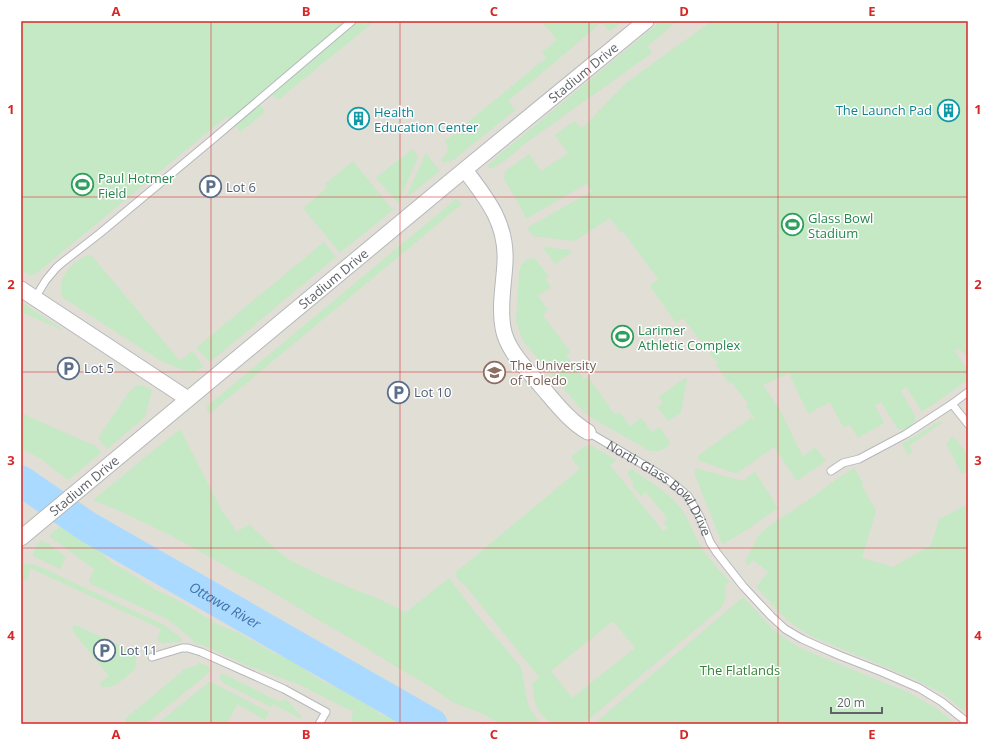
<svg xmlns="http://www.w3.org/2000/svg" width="989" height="745" viewBox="0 0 989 745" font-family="'Open Sans',sans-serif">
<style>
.education{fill:#e1ded6}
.green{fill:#c5e8c5;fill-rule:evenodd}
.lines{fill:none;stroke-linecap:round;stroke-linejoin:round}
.river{stroke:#aadaff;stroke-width:31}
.lane-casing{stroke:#b5b8bc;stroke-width:9}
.street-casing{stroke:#b5b8bc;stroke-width:17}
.lane{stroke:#fff;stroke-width:7}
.street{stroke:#fff;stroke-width:15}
.grid{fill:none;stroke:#d62828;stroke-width:1;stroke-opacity:0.55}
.labels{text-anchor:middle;stroke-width:3;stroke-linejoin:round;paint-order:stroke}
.street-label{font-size:13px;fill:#5f6368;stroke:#fff}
.culture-label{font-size:13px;fill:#0d838f;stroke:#fff;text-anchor:end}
.leisure-label{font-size:13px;fill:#27864d;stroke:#fff;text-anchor:start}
.service-label{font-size:13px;fill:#4e5e75;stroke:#fff;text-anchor:start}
.education-label{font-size:13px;fill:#785e54;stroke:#fff;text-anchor:start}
.park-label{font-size:13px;fill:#348238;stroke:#fff}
.water-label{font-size:14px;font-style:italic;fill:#4174aa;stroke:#fff}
.neatline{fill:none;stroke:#d62828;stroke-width:1.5}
.grid-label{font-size:13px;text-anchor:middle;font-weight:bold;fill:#d62828}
</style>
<rect width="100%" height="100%" fill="#f1efe8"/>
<path class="education" d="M21 21H968V724H21Z"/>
<path class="green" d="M21 21H375L278 100 272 94 260 104 265 112 240 132 227 116 38 272 31 276 21 270Z
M541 21H623L611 31C606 29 605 24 600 23L598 25 567 52 508 101 515 110 451 162H449L448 160 444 163 441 159C448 154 450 149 445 141L546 58 542 52 557 40Z
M661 21H677L648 46 652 53 523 145 507 159 493 168 491 169 487 167 492 161Z
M712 21H962L968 29V359L959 348 955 351 968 371V380L922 412 906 387 901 391 915 416C916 425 906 433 897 428L881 402 875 405 884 423 858 438 850 425 843 427 830 402 808 414 789 373 763 385 780 410 803 457 815 447 826 461 797 481 774 447 737 473H734L698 460 699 455 752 417 754 420 755 419 746 406 748 404 732 383 730 384 716 365 718 362 716 360H715L683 318 676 323 650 286 658 279 623 232H620L610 218 576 240 573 241 533 236 527 228 592 191 586 184 526 219 525 217 519 204 504 179 505 171 529 154 541 171 568 153 555 135 575 121 582 128 627 82Z
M412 149 418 157 398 203 376 178Z
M426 153 440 171 405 199Z
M353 161 393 210 340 253 303 208 328 187 325 184Z
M456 199 462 204 209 414 206 407Z
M324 242 336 257 210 362 196 348Z
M542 247 570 250 571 253 555 264Z
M89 255 92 256 180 361 192 351 196 355 203 367 196 371H190L183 370 161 361 62 297C56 278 72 261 89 255Z
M534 258 549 276 545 279 551 287 538 296 548 310 543 315 570 352 566 355 584 379 588 377 615 415 619 412 630 426 641 418 652 432 659 427 670 442C667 450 658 452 650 451L590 417 581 409 524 342 521 336 516 321 519 273C520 263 525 259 534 258Z
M21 302 62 329V330L21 312Z
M685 378 687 379 681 413 668 421 657 407 663 403 659 397Z
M137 385 144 386 152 390 145 417 107 449 98 438 129 392Z
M21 413 93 445 94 444 101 453 68 480 40 458 21 449Z
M940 421 942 423 910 445V447L912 452 908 455 902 444Z
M180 429 221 509 237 532 249 524 274 548 291 561 333 581 381 600 403 611 405 613 449 578 478 616 521 667 528 704 532 712 541 724H500L482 713 473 710 452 702 431 687 390 663 352 639 315 618 286 600 170 535 120 511 93 500Z
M953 436 968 455V471L962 474 946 444Z
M590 445 616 460 610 465 663 531 668 528 663 523 668 519 646 492 641 496 632 486 634 484 627 473 631 469C647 480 671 494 682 510 689 520 693 532 699 543 707 557 719 570 730 582L725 585C726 595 726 603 719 610L583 724C574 724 564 725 555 724 552 724 550 722 547 720 535 711 534 698 532 684L539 677 464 584C460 583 456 578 455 573L580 469 572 459V456L585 446ZM613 621 635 648 572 698 551 671Z
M695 468 742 481 755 472 778 508 748 529 723 544 721 541 695 475Z
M854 468 863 483 861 484 876 511 862 558 893 567 931 545 939 519 968 504V714L942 693 912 678 813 637 801 630 787 620 756 587 768 572 753 560 748 565 745 562 746 559 753 547 757 537 769 526 807 501 838 478Z
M61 526 98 550 113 564 130 573 154 589 179 601 219 625 241 634 274 653 290 660 322 681 340 689 374 709 380 714 384 716H389L396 719 406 724H355L352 721V715L354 711 347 709 302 686 246 665 205 646 194 643 192 639 167 619 91 584 89 581 94 569 49 536Z
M41 540 45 543 46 542 66 557 60 569 33 556C33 550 37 545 41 540Z
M21 563 36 565 164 625 181 638 182 642 161 643 157 639 161 629 30 568 28 579 24 580H22Z
M743 597 769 625 783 637 800 648 907 692 936 708 956 724H594Z
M75 625 78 626 130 650C138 656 136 660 135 669 125 677 115 691 101 686L100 683 109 676 75 634 72 628 73 626Z
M200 663 208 666 210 669V670L205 676 147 723C142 725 132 725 126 723L125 719 185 669 195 666Z
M222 673 280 702 286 699 302 717 301 719 273 704 271 707 225 684 220 679V676Z
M209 682 215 684 269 712 265 720 237 704 227 724H157Z"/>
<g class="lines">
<path class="river" id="s1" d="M21 481 88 527 432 724"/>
<defs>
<g id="lane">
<path d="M35 298 46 280 57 267 63 262 99 234 213 139 352 21"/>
<path d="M952 404 968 424"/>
<path id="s2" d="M588 432 666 478 688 496 700 517 710 542 717 553 743 586 755 599 771 616 785 629 802 639 820 647 841 656 882 672 919 688 942 702 968 723"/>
<path d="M831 471 843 463 859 459 906 434 952 404 968 392"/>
<path d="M152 657 182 648H188L201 652 284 689 326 712 319 724"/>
</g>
<g id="street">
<path d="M465 170C487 199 507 223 505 262 504 284 499 306 503 328 507 351 527 369 541 386 555 402 569 421 588 432"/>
<path d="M21 289 188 399"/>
<path id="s3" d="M21 538 452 180 646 21"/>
</g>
</defs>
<use href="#lane" class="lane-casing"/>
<use href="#street" class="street-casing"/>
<use href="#lane" class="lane"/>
<use href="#street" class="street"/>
</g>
<path class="grid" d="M211 21V724M400 21V724M589 21V724M778 21V724M21 197H968M21 372H968M21 548H968"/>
<defs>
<symbol id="building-ring" viewBox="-11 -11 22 22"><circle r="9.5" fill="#fff" stroke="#0f9aa8" stroke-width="1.5"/><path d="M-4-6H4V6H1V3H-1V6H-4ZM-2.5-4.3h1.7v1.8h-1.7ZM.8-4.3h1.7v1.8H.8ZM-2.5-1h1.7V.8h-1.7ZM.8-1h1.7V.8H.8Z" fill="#0f9aa8"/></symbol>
<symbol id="stadium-ring" viewBox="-11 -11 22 22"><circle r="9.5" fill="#fff" stroke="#2e9e5b" stroke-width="1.5"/><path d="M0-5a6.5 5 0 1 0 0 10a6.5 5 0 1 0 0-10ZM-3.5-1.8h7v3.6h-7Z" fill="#2e9e5b"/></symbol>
<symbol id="parking-ring" viewBox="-11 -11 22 22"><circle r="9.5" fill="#fff" stroke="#5c6f8a" stroke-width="1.5"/><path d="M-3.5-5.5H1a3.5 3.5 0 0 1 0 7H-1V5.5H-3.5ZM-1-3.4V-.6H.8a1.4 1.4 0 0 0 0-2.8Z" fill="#5c6f8a"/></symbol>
<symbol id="university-ring" viewBox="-11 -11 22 22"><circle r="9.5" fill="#fff" stroke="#8d6e63" stroke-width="1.5"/><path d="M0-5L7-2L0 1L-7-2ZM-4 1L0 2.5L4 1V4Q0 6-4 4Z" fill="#8d6e63"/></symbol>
</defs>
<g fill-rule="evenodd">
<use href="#building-ring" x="936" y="98" width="25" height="25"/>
<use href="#building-ring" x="346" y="106" width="25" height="25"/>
<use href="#stadium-ring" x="70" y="172" width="25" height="25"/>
<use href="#parking-ring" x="198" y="174" width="25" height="25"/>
<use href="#stadium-ring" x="780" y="212" width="25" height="25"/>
<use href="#stadium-ring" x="610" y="324" width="25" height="25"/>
<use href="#parking-ring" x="56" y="356" width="25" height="25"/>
<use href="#university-ring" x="482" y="360" width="25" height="25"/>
<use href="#parking-ring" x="386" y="380" width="25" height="25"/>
<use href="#parking-ring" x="92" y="638" width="25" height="25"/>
</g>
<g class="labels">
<g class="street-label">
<text dy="5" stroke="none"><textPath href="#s3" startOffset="730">Stadium Drive</textPath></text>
<text dy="5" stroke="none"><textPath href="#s3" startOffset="406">Stadium Drive</textPath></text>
<text dy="5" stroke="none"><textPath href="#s3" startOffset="82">Stadium Drive</textPath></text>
<text dy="5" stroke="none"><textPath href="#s2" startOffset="93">North Glass Bowl Drive</textPath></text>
</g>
<g class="culture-label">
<text x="932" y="115">The Launch Pad</text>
<text x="374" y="117" text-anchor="start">Health<tspan x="374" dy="15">Education Center</tspan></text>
</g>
<g class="leisure-label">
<text x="98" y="183">Paul Hotmer<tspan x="98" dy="15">Field</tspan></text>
<text x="808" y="223">Glass Bowl<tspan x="808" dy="15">Stadium</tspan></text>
<text x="638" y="335">Larimer<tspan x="638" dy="15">Athletic Complex</tspan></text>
</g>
<g class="service-label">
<text x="226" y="192">Lot 6</text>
<text x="84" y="373">Lot 5</text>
<text x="414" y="397">Lot 10</text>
<text x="120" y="655">Lot 11</text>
</g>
<g class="education-label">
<text x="510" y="370">The University<tspan x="510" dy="15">of Toledo</tspan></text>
</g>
<g class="park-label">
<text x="740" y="675">The Flatlands</text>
</g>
<g class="water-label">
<text dy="5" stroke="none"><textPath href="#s1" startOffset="239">Ottawa River</textPath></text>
</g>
</g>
<rect width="989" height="745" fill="none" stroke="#ffffff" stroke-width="44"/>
<path d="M831 707v6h51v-6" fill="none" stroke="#5f6368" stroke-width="2"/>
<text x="837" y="707" font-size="12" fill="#5f6368" stroke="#ffffff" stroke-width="3" paint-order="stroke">20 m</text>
<rect x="22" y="22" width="945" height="701" class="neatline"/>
<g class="grid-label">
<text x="116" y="16">A</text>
<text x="306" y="16">B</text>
<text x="494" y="16">C</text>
<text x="684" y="16">D</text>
<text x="872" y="16">E</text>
<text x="11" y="114">1</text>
<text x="978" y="114">1</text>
<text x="11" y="289">2</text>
<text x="978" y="289">2</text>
<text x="11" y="465">3</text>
<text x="978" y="465">3</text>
<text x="11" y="640">4</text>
<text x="978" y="640">4</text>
<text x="116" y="739">A</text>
<text x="306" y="739">B</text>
<text x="494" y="739">C</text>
<text x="684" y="739">D</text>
<text x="872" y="739">E</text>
</g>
</svg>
